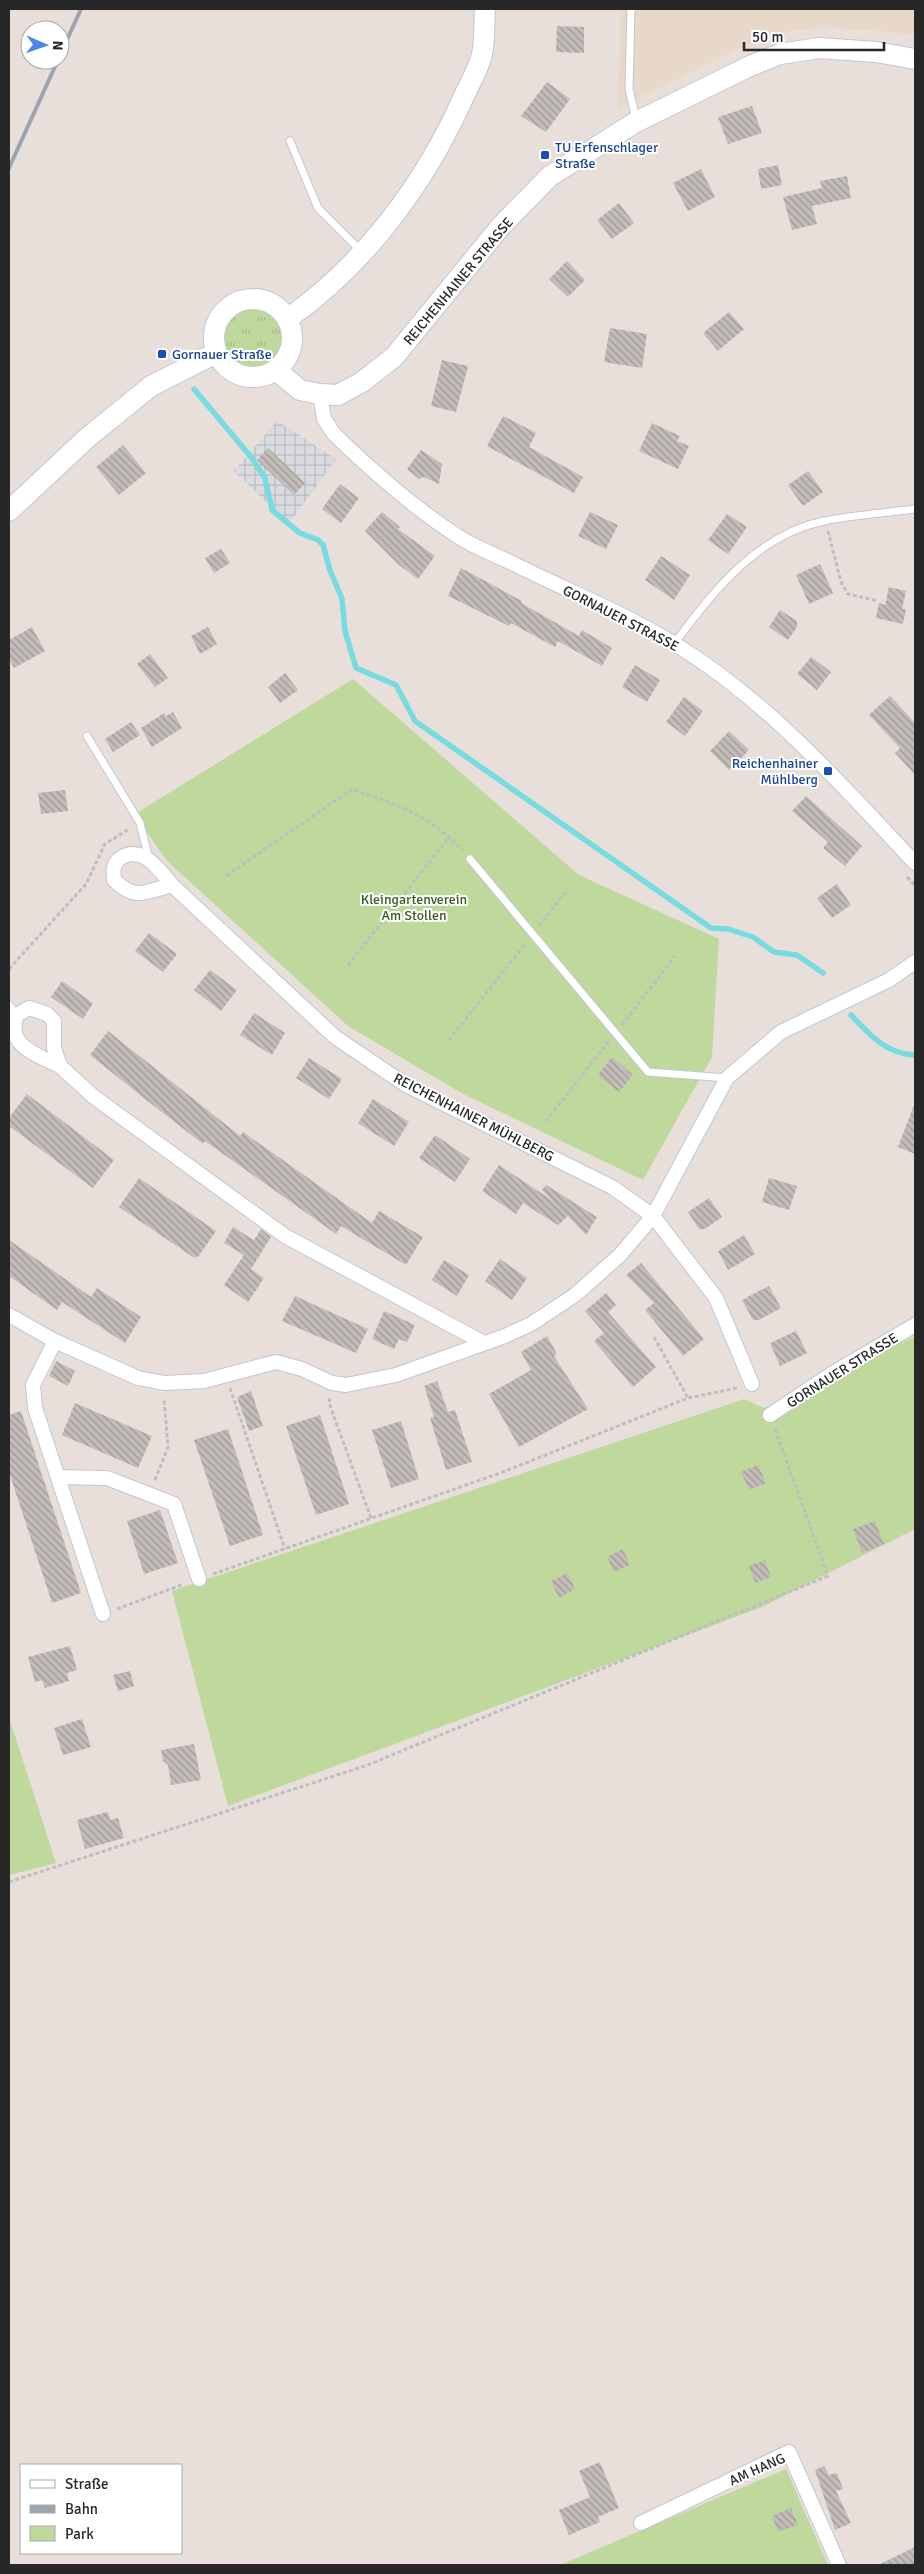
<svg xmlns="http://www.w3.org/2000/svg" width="924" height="2574" viewBox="0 0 924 2574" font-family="Signika,sans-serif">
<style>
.industrial{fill:url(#industrial-grid)}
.education{fill:#e8d8ca}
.grass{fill:url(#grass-tufts)}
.park{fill:#bed99b}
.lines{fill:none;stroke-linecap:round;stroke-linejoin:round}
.stream{stroke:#77dbe0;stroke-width:5.5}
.building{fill:url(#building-back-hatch)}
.lane-casing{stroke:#c2c7cf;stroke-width:9}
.street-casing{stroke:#c2c7cf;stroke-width:16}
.secondary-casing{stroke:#c2c7cf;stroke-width:22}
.path{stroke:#bebebe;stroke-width:3;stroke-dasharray:4 2.5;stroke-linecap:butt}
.lane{stroke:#fff;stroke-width:7}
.street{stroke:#fff;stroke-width:14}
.secondary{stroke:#fff;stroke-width:20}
.rail{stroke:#9da4af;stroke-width:4}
.transit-dot{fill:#1a4fb4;stroke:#fff;stroke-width:2}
.labels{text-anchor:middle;stroke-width:4;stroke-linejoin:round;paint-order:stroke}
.transit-label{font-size:14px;fill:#164399;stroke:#fff;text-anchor:start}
.street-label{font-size:14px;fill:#272727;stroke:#fff}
.park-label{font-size:14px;fill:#395a20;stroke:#fff}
</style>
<defs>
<pattern id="industrial-grid" width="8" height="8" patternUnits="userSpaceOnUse" patternTransform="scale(1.25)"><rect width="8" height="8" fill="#dadae1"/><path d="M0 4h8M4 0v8" fill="none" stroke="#bbbbc1"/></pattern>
<pattern id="grass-tufts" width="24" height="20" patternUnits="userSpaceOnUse" patternTransform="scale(1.25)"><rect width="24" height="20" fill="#bed99b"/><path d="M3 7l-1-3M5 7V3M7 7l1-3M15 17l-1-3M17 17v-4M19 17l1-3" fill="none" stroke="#a3ba86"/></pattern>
<pattern id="building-back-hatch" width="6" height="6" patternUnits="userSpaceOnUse" patternTransform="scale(1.25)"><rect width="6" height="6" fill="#c3bcb9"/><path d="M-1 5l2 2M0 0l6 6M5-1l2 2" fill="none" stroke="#9e9996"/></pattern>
</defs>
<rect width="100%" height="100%" fill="#e8dfda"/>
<path class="industrial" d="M277 421 336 459 289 524 234 471Z"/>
<path class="education" d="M621 9H915V34L824 27 769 34 618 108Z"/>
<path class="grass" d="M214 338a39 39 0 1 1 78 0a39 39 0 1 1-78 0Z"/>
<path class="park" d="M353 679 579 875 719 939 712 1057 643 1180 463 1094 348 1026 166 860 135 814Z
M915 1336V1529L762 1607 228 1806 172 1591 744 1399 764 1408 831 1378Z
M9 1717 56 1863 9 1875Z
M786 2469 828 2565H560Z"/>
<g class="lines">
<path class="stream" d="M194 389 251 457 265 478 272 510 300 533 318 540 323 545 330 570 342 599 345 631 356 668 396 685 415 721 711 928 728 929 753 937 774 952 797 955 823 973
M851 1015C870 1035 886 1054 915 1055"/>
</g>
<path class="building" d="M557 26 584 27V53L556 52Z
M547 82 570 99 546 132 521 116Z
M752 106 762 133 728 144 718 117Z
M778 165 782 185 761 189 758 169Z
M701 169 715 197 688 211 673 183Z
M847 176 851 198 812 206 817 224 792 230 783 197 822 188 820 181Z
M619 203 634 223 612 239 597 220Z
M567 261 585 280 568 297 549 279Z
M729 312 744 329 718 351 703 333Z
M610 328 647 334 642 368 604 362Z
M442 360 468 366 456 412 431 406Z
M503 416 536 433 529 447 583 477 574 493 487 446Z
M652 423 680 436 677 441 689 446 678 469 639 451Z
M123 445 146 473 119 495 96 467Z
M268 448 305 483 294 495 257 460Z
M421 450 442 464 439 484 424 477 419 479 407 469Z
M808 471 823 492 803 506 788 485Z
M340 484 359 498 341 523 322 509Z
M382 512 400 527 398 529 435 556 418 579 399 565 365 531Z
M590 512 618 525 606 549 578 536Z
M727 514 747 527 728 554 708 540Z
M221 549 230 563 214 573 205 558Z
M661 556 690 575 674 600 645 580Z
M820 564 833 593 809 604 796 575Z
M461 568 522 601 521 603 579 636 582 630 612 648 602 666 558 641 555 647 511 623 509 626 448 596Z
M889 587 906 591 902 609H906L903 624 876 618 879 603 885 605Z
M780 610 797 621V627L788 640 769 627Z
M32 627 45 651 14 668 9 659V640Z
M208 627 217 644 200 654 191 636Z
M150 654 168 678 155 687 137 664Z
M811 657 831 672 817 690 797 674Z
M635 665 660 680 647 702 622 687Z
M285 673 298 690 280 703 268 687Z
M890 696 915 723V775L895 753 900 748 869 715Z
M684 697 703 711 685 736 666 722Z
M173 712 182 728 152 747 141 728 164 713 166 716Z
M131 722 140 735 113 752 105 739Z
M729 731 749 750 729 770 710 751Z
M65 790 68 811 41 814 38 793Z
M806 796 862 846 845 866 823 848 828 842 792 811Z
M837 884 851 905 832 918 817 898Z
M149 933 177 954 163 972 135 951Z
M210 970 237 990 221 1011 194 990Z
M62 981 93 1003 83 1019 51 997Z
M254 1013 285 1033 272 1055 240 1035Z
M108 1031 240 1136 243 1132 372 1223 379 1211 423 1237 406 1265 341 1226 336 1234 205 1141 203 1144 149 1102 90 1055Z
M612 1057 633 1075 619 1092 598 1075Z
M309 1058 342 1079 329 1099 296 1078Z
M27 1094 114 1160 93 1188 9 1126V1118Z
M373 1099 409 1122 394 1146 358 1123Z
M914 1105H915V1154L898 1147Z
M435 1135 470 1159 455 1182 419 1158Z
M499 1165 553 1201 542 1190 546 1185 597 1217 586 1235 568 1216 558 1225 523 1203 516 1214 482 1191Z
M139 1178 216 1231 198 1257H193L119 1207Z
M769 1178 797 1186 789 1210 762 1202Z
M709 1198 722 1217 705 1229H699L688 1212Z
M233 1227 254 1240 261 1229 271 1237 251 1269 264 1278 248 1302 224 1285 244 1255 224 1243Z
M744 1235 755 1254 728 1270 718 1251Z
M9 1240 91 1297 97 1288 141 1317 125 1343 62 1302 57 1310 9 1276Z
M500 1259 527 1278 512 1300 485 1281Z
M444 1260 469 1275 457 1296 432 1280Z
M641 1263 704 1339 683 1356 645 1310 654 1303 626 1275Z
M769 1286 781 1308 759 1320H753L742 1300Z
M606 1293 616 1305 608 1312 656 1367 633 1387 594 1341 604 1333 585 1311Z
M295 1296 368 1329 356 1353 282 1321Z
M384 1311 415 1325 407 1342 399 1339 394 1349 372 1339Z
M796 1331 807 1353 780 1366 770 1343Z
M547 1336 557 1354 554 1356 588 1409 519 1447 489 1394 531 1370 521 1352Z
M56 1361 75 1371 68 1386 49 1376Z
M437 1381 448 1412 455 1410 472 1462 446 1470 430 1418 434 1417 424 1386Z
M251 1391 263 1426 249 1431 237 1397Z
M75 1403 152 1436 138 1468 62 1435Z
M21 1411 81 1593 52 1603 9 1472V1415Z
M320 1415 349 1504 316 1515 286 1426Z
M401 1421 419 1479 391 1488 372 1430Z
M228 1429 263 1535 230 1546 194 1440Z
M758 1465 766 1483 749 1490 741 1472Z
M160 1510 178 1563 144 1574 127 1521Z
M875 1521 884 1544 862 1553 853 1529Z
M623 1549 630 1565 614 1572 607 1557Z
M765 1560 771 1577 755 1583 749 1566Z
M567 1573 575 1589 559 1598 551 1581Z
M70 1646 77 1670 67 1673 69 1681 45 1688 42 1680 35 1682 28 1657Z
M130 1671 134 1686 118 1691 113 1675Z
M82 1719 91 1747 63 1755 54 1728Z
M194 1744 201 1780 171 1785 168 1765 163 1761 161 1750Z
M108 1812 110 1820 118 1818 124 1838 85 1849 77 1820Z
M600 2462 619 2508 598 2517 600 2522 569 2535 559 2510 590 2497 579 2471Z
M824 2466 829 2475 837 2473 843 2489 836 2491 851 2523 835 2530 815 2470Z
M791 2508 798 2525 778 2532 772 2516Z
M915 2547V2565H878Z"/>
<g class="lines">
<defs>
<path id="lane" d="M631 9 629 89 636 119
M290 141 318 208 362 252
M674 644C713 591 757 535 824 521 854 515 885 513 915 509
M87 736 140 823 149 859
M470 859 648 1072 727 1078
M9 1005 17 1015"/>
<path id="street" d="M320 394 324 419 334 434C370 469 417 510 459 537 476 548 496 555 514 564 566 590 622 612 673 643 766 699 841 784 915 863
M172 885C146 892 135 901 114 880 113 870 113 862 122 857 144 845 160 871 172 885L335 1037 406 1085 612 1187 653 1216 716 1298 752 1384
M60 1066C37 1055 5 1046 17 1015L29 1008 47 1014 54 1021V1048L60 1066 94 1097 285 1236 484 1343
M9 1315 55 1341 138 1378 164 1383 204 1381 276 1362 302 1369 332 1383 346 1385 396 1375 505 1336 531 1324 575 1295 620 1255 653 1216 727 1078 781 1032 889 980 915 962
M55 1341 33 1385 35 1408 103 1614
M770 1415 833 1373 915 1325
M59 1477 107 1478 174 1504 199 1579
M641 2523 789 2452 839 2565"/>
<path id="secondary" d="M214 338a39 39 0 1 1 78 0a39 39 0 1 1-78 0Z
M287 319C365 265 426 182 464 96 470 83 479 68 482 54 485 40 484 23 485 9
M276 370 300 390 320 394 338 395 362 382 394 357 501 226 550 176 636 122 750 66 780 54 819 48 876 52 915 59
M9 511 87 438 151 386 216 353"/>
</defs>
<use href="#lane" class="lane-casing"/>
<use href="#street" class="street-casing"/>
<use href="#secondary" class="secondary-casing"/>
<path class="path" d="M828 531 841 582 848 594 878 601
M226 876 352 789C399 806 427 813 463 851
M907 877 915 886
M539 926 568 889
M348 965 449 837
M9 969 86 884 105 844 129 829
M622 1025 675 956
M449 1040 526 943
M546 1121 609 1041
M654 1337 688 1398
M230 1388 285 1549
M330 1398 329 1403 371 1518
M155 1480 168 1447 164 1399
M213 1574 503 1472 688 1398 737 1388
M117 1609 184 1584
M9 1882 365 1766 828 1576 775 1429"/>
<use href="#lane" class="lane"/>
<use href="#street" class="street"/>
<use href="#secondary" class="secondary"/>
<path class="rail" d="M60 55 81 9
M9 168 58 60"/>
</g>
<g class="transit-dot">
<rect x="540" y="150" width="10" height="10" rx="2.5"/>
<rect x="157" y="349" width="10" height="10" rx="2.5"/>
<rect x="823" y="766" width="10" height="10" rx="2.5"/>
</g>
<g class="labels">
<g class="transit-label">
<text x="555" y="152">TU Erfenschlager<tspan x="555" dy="16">Straße</tspan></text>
<text x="172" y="359">Gornauer Straße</text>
<text x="818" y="768" text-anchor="end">Reichenhainer<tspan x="818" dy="16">Mühlberg</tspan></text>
</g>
<g class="street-label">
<text transform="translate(458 281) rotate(-50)" y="5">REICHENHAINER STRASSE</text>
<text transform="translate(621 618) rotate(27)" y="5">GORNAUER STRASSE</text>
<text transform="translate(474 1117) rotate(27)" y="5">REICHENHAINER MÜHLBERG</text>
<text transform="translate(842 1370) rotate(-32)" y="5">GORNAUER STRASSE</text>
<text transform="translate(757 2469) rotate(-24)" y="5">AM HANG</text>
</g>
<g class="park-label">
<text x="414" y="904">Kleingartenverein<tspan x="414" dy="16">Am Stollen</tspan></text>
</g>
</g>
<rect width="924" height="2574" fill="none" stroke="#272727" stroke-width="20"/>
<rect x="20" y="2464" width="162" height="90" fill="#ffffff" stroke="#a9a9a9"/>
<rect x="30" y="2480" width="25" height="8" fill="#ffffff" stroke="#a9a9a9"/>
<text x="65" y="2489" font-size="15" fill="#272727">Straße</text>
<rect x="30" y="2505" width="25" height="8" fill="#9da4af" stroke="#a9a9a9"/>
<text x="65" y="2514" font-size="15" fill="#272727">Bahn</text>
<rect x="30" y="2526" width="25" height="15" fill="#bed99b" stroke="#a9a9a9"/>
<text x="65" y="2539" font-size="15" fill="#272727">Park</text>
<g transform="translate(45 45) rotate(92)"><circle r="24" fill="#ffffff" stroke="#a9a9a9"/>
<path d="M0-4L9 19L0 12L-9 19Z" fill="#4a88e5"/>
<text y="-8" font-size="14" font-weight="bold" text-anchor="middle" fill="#272727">N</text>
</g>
<path d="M744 42v8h140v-8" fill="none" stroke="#272727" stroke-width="2.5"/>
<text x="752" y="42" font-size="15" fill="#272727" stroke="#ffffff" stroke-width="4" paint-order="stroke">50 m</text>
</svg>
